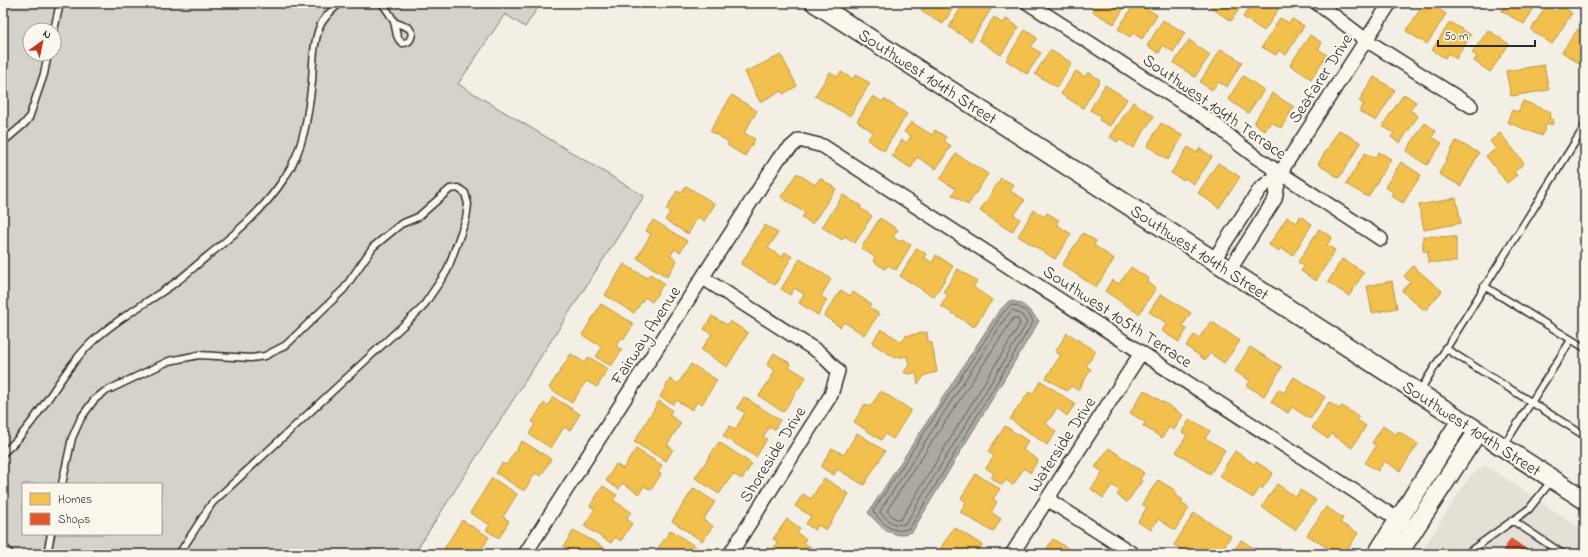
<svg xmlns="http://www.w3.org/2000/svg" width="1588" height="557" viewBox="0 0 1588 557" font-family="'Indie Flower',sans-serif">
<style>
.built{fill:#e4e0d6}
.green{fill:#d5d2c9;stroke:#807e7a;fill-rule:evenodd}
.water{fill:#aca9a2;stroke:#787772}
.homes{fill:#f2c14e;stroke:#b69444}
.shops{fill:#e4572e;stroke:#ac4a2d}
.lines{fill:none;stroke-linecap:round;stroke-linejoin:round}
.shore{stroke:#5f5d5b;stroke-width:1}
.lane-casing{stroke:#2b2b2b;stroke-width:9}
.street-casing{stroke:#2b2b2b;stroke-width:16}
.secondary-casing{stroke:#2b2b2b;stroke-width:21}
.lane{stroke:#fbf7ec;stroke-width:6}
.street{stroke:#fbf7ec;stroke-width:13}
.secondary{stroke:#fbf7ec;stroke-width:18}
.labels{text-anchor:middle;stroke-width:4;stroke-linejoin:round;paint-order:stroke}
.street-label{font-size:17px;fill:#2b2b2b;stroke:#fbf7ec}
</style>
<rect width="100%" height="100%" fill="#f3efe4"/>
<filter id="ink" filterUnits="userSpaceOnUse"><feTurbulence type="fractalNoise" baseFrequency=".025" numOctaves="2"/><feDisplacementMap in="SourceGraphic" scale="8" xChannelSelector="R" yChannelSelector="G"/><feConvolveMatrix kernelMatrix="1 2 1 2 8 2 1 2 1" color-interpolation-filters="sRGB"/></filter>
<g filter="url(#ink)">
<path class="built" d="M1485 465 1585 531V554H1420L1469 477Z"/>
<path class="green" d="M3 3H541L525 27 505 14 458 84 644 196 414 554H3ZM30 30H54V54H30ZM23 484H161V534H23Z"/>
<path class="water" d="M1009 301C1023 301 1030 311 1039 321L912 532 899 535 886 531 868 513 999 311Z"/>
<path class="homes" d="M926 3H956L943 24 921 11Z
M964 3 974 9 978 3H982L991 9 971 41 949 27Z
M1097 3H1127L1114 24 1092 11Z
M1135 3H1138L1157 15 1142 39 1133 33 1130 37 1118 29Z
M1212 3H1243L1231 21 1210 7Z
M1253 3H1272L1279 8 1264 31 1243 17Z
M1506 3H1537L1524 24 1502 11Z
M1430 4 1446 14 1427 44 1406 31 1421 8 1425 11Z
M1560 5 1572 13 1552 44 1531 30 1546 6 1556 12Z
M994 17 1003 24 1006 19 1019 27 1001 55 979 40Z
M1280 18 1289 23 1292 19 1304 26 1286 55 1279 50 1276 55 1262 47Z
M1163 20 1185 33 1173 52 1163 45 1159 53 1147 46Z
M1450 22 1471 35 1456 59 1448 53 1445 58 1432 50Z
M1578 29 1585 33V63L1583 66 1562 52Z
M1025 30 1037 38 1031 47 1041 53 1027 74 1006 60Z
M1488 30 1509 44 1490 72 1474 61 1477 56 1472 53Z
M1310 35 1322 43 1318 49 1327 55 1311 79 1290 65Z
M1189 40 1210 55 1195 77 1174 63Z
M1221 49 1242 62 1227 87 1218 82 1212 90 1200 82Z
M1050 50 1072 63 1057 87 1035 74Z
M781 55 797 86 783 94 781 91 760 102 745 72Z
M1544 65 1549 90 1511 96 1506 71Z
M1076 71 1085 77 1088 72 1100 80 1083 108 1061 94Z
M830 72 837 77 841 72 853 79 855 75 870 83 850 116 815 96Z
M1243 76 1264 90 1248 113 1228 99Z
M1374 77 1395 90 1376 121 1359 111 1364 104 1359 101Z
M1105 85 1127 99 1110 126 1099 120 1101 116 1090 110Z
M1272 93 1294 107 1281 128 1271 122 1265 131 1254 123Z
M1404 94 1416 102 1410 110 1418 116 1400 143 1391 137 1394 133 1382 126Z
M732 95 757 111 744 133 755 139 745 156 727 145 729 142 710 131Z
M873 96 882 102 884 99 907 114 884 151 867 140 873 132 857 121Z
M1523 101 1551 112 1549 118 1554 121 1552 125 1547 123 1542 136 1507 122 1512 110 1518 112Z
M1133 102 1154 116 1133 148 1119 139 1117 142 1110 137Z
M911 122 932 135 935 130 946 137 944 141 951 146 936 169 917 157 911 168 892 156 902 140 907 143 911 136 904 132Z
M1161 123 1183 136 1168 160 1147 146Z
M1425 123 1436 131 1432 137 1442 143 1427 165 1406 151Z
M1339 130 1361 143 1339 178 1318 164Z
M1500 133 1524 163 1514 172 1517 175 1507 183 1486 156 1496 149 1490 141Z
M1456 141 1479 153 1461 186 1439 174Z
M1188 147 1197 153 1200 148 1212 157 1194 184 1185 178 1183 180 1171 173Z
M1379 152 1391 159 1368 197 1346 184 1365 153 1375 158Z
M956 154 988 174 968 205 952 195 956 189 940 179Z
M1401 162 1421 175 1403 203 1391 196 1393 192 1385 187Z
M1218 163 1240 177 1219 208 1198 193Z
M797 173 815 185 820 178 836 189 812 224 802 217 805 213 781 197Z
M1001 178 1014 185 1010 191 1025 200 1014 215 1020 219 1012 232 980 211Z
M686 186 715 204 704 221 698 217 688 234 665 220 670 212 666 210 677 191 681 193Z
M843 195 861 206 860 208 872 216 855 243 845 236 842 240 822 227Z
M1456 198 1461 223 1424 230 1419 205Z
M1034 210 1044 217 1047 213 1059 220 1056 224 1071 234 1055 259 1018 236Z
M1300 216 1312 224 1293 255 1281 248 1279 251 1269 245 1287 217 1297 223Z
M880 218 898 230 893 237 900 242 902 239 911 245 896 270 888 265 885 269 873 261 875 257 861 248Z
M653 220 687 241 680 252 675 249 670 256 677 260 667 277 637 258 651 234 646 231Z
M765 225 778 233 768 248 782 257 785 252 792 257 775 285 741 264Z
M1319 229 1332 237 1327 245 1335 250 1316 281 1301 271 1304 266 1298 262Z
M1083 233 1096 241 1094 245 1114 259 1096 287 1062 265Z
M1423 236 1456 237V262H1428V251H1423Z
M917 248 926 254 924 257 932 263 936 255 953 266 934 297 900 276Z
M800 259 831 279 821 296 827 300 818 315 799 303 804 294 794 288 790 295 781 289Z
M1342 259 1364 272 1349 296 1328 282Z
M624 264 647 278 650 274 664 283 652 302 645 297 634 313 605 295Z
M1413 266 1442 291 1425 311 1402 291 1410 282 1404 276Z
M1131 267 1149 279 1147 282 1156 288 1139 314 1105 291 1112 280 1119 284Z
M958 269 977 281 973 287 992 300 974 327 941 306 948 295 943 292Z
M1392 281 1397 308 1372 313 1367 286Z
M841 290 850 296 853 292 871 304 869 307 879 314 864 335 844 322 840 327 824 316Z
M1161 294 1191 313 1182 326 1187 329 1179 342 1162 331 1167 323 1149 312Z
M601 304 634 324 624 339 622 337 616 346 622 350 611 366 596 357 602 347 582 335Z
M712 316 727 325 730 321 748 333 727 367 701 350 712 334 704 329Z
M1211 321 1240 341 1224 363 1210 353 1205 360 1186 346 1194 335 1199 338Z
M881 329 902 342 905 336 927 332 928 341 932 343 937 372 925 375 918 384 916 373 908 374 904 372 909 365 907 356 895 358 872 343Z
M1067 333 1096 351 1086 366 1091 369 1078 390 1071 386 1067 391 1046 378 1061 355 1055 352Z
M1250 347 1282 367 1264 396 1247 386 1250 381 1235 371Z
M774 353 791 364 789 367 806 377 783 412 759 396 775 371 767 365Z
M571 354 585 363 589 357 608 369 597 387 586 381 572 403 549 388Z
M691 364 717 380 702 404 697 402 692 410 676 400 673 404 660 397 670 379 678 384Z
M1294 377 1325 397 1310 419 1292 407 1288 413 1271 402 1279 389 1284 393Z
M1041 381 1075 404 1067 416 1057 408 1046 424 1056 432 1047 445 1010 419 1029 392 1032 394Z
M1144 390 1183 415 1174 430 1169 427 1162 438 1143 426 1145 422 1130 413Z
M881 391 911 410 893 439 885 434 881 440 854 422 865 404 870 407Z
M553 397 580 414 570 430 564 427 551 448 529 434 535 424 532 422 544 403 548 406Z
M744 397 780 420 774 430 769 427 763 437 767 439 756 457 723 436 730 426 735 430 745 413 737 408Z
M659 401 672 410 669 415 681 423 667 445 673 449 666 461 634 442Z
M1329 402 1339 409 1342 406 1359 417 1357 420 1366 426 1352 448 1332 434 1328 439 1312 428Z
M1190 419 1210 431 1205 438 1225 450 1210 474 1176 452 1187 435 1182 432Z
M1005 426 1028 441 1023 450 1038 460 1030 473 1024 468 1013 485 1006 480 1002 485 991 478 994 473 986 468 994 456 988 452Z
M1383 426 1396 435 1398 431 1418 444 1400 471 1384 461 1378 471 1365 463 1376 446 1372 443Z
M857 433 885 451 864 485 837 469 834 475 821 467 832 448 844 455Z
M522 441 551 459 541 476 535 473 524 491 496 473 502 463 506 465Z
M719 442 752 464 742 479 733 474 719 494 695 478Z
M1109 448 1144 473 1140 479 1142 481 1127 502 1117 495 1120 491 1112 485 1103 498 1091 489 1103 472 1095 467Z
M636 449 662 465 658 472 661 474 651 490 644 486 639 494 622 483 619 489 606 481 616 464 623 469Z
M1235 451 1254 464 1256 462 1273 473 1262 489 1260 487 1253 498 1219 476Z
M976 474 1000 489 993 499 997 502 991 512 1001 519 993 532 960 512 966 502 961 498Z
M492 478 517 494 503 517 509 521 499 538 486 530 490 525 470 513Z
M824 478 849 494 826 530 818 525 815 530 806 524 811 516 795 506 803 494 811 499Z
M1158 480 1176 491 1174 494 1183 500 1181 503 1189 508 1175 530 1158 519 1151 530 1138 522 1147 507 1142 504Z
M1277 484 1296 497 1300 490 1316 500 1295 530 1262 507Z
M603 486 617 495 613 500 631 512 626 519 632 523 621 541 615 537 611 543 584 526 595 509 590 506Z
M694 488 715 502 703 520 713 526 702 541 672 521Z
M1326 507 1343 518 1340 523 1358 533 1345 554H1337L1307 535Z
M1194 513 1231 536 1219 554H1199L1195 551 1193 554H1189L1174 545Z
M787 519 800 528 797 533 806 539 803 543 811 547 806 554H765L768 548 772 550 778 542 773 539Z
M462 520 489 537 479 554H441Z
M954 527 982 545 977 554H937Z
M574 530 606 549 603 554H566L569 550 563 547Z
M671 530 699 549 696 554H654Z
M1053 539 1077 554H1043Z
M1241 540 1263 554H1232Z"/>
<path class="shops" d="M1511 539 1533 554H1501Z"/>
<g class="lines">
<path class="shore" d="M1011 305C1020 305 1031 314 1033 322L910 528C893 535 885 525 874 513L873 511 1002 314Z
M1013 310 1022 315 1027 323 906 523C895 528 888 520 880 513V511L1006 317Z
M1014 318 1018 319 1020 324 902 518 899 520 894 518 888 512V509Z"/>
<defs>
<path id="lane" d="M382 3C386 9 392 16 394 22 397 31 395 37 402 43 409 43 411 40 412 33L409 28 394 22
M54 30 60 3
M3 142 24 124 29 118 44 74 48 54
M1484 286 1585 348
M1445 348 1585 436
M1419 392 1585 126
M1504 445 1571 340
M3 453C39 423 57 376 91 343 115 320 145 304 172 285 184 277 194 267 205 258 235 234 264 210 285 177 304 149 308 115 312 82 313 63 313 44 320 26 324 17 333 9 340 3
M62 484 72 438 81 418 94 400 104 392 169 361 199 355 251 358 265 356 286 345 344 289 373 247 401 224 418 217 450 189 458 188 465 193 468 204 466 219 447 271 422 308 212 503 179 554
M1512 520 1563 554
M3 545 10 554
M47 554 51 534
M1466 554 1529 509 1552 480"/>
<path id="street" d="M1028 3 1214 123 1240 145 1256 157 1381 239
M1317 3 1366 40 1471 106
M1213 261 1260 189 1280 173 1390 3
M1229 271 1275 199 1280 173
M703 278 820 353 838 371 831 395 730 554
M1047 499 1133 554
M525 554 779 158 799 140 823 146 1405 524
M1012 554 1141 353"/>
<path id="secondary" d="M815 3 1585 500
M1377 554 1461 420
M1398 554 1478 431"/>
</defs>
<use href="#lane" class="lane-casing"/>
<use href="#street" class="street-casing"/>
<use href="#secondary" class="secondary-casing"/>
<use href="#lane" class="lane"/>
<use href="#street" class="street"/>
<use href="#secondary" class="secondary"/>
</g>
</g>
<g class="labels">
<g class="street-label">
<text transform="translate(928 76) rotate(33)" y="6">Southwest 104th Street</text>
<text transform="translate(1320 78) rotate(-57)" y="6">Seafarer Drive</text>
<text transform="translate(1215 106) rotate(35)" y="6">Southwest 104th Terrace</text>
<text transform="translate(1200 252) rotate(33)" y="6">Southwest 104th Street</text>
<text transform="translate(1118 316) rotate(33)" y="6">Southwest 105th Terrace</text>
<text transform="translate(645 335) rotate(-57)" y="6">Fairway Avenue</text>
<text transform="translate(1472 428) rotate(33)" y="6">Southwest 104th Street</text>
<text transform="translate(1061 444) rotate(-57)" y="6">Waterside Drive</text>
<text transform="translate(772 454) rotate(-58)" y="6">Shoreside Drive</text>
</g>
</g>
<rect width="1588" height="557" fill="none" stroke="#fbf7ec" stroke-width="16"/>
<rect x="8" y="8" width="1572" height="541" fill="none" stroke="#2b2b2b" stroke-width="1.5" filter="url(#ink)"/>
<rect x="22" y="483" width="140" height="52" fill="#fbf7ec" stroke="#a8a59f"/>
<rect x="30" y="493" width="20" height="12" fill="#f2c14e" stroke="#a8a59f"/>
<text x="58" y="503" font-size="12" fill="#2b2b2b">Homes</text>
<rect x="30" y="513" width="20" height="12" fill="#e4572e" stroke="#a8a59f"/>
<text x="58" y="523" font-size="12" fill="#2b2b2b">Shops</text>
<g transform="translate(42 42) rotate(33)"><circle r="19" fill="#fbf7ec" stroke="#a8a59f"/>
<path d="M0-3L7 15L0 10L-7 15Z" fill="#c8321e"/>
<text y="-6" font-size="11" font-weight="bold" text-anchor="middle" fill="#2b2b2b">N</text>
</g>
<path d="M1438 40v6h97v-6" fill="none" stroke="#2b2b2b" stroke-width="2"/>
<text x="1444" y="40" font-size="12" fill="#2b2b2b" stroke="#fbf7ec" stroke-width="3" paint-order="stroke">50 m</text>
</svg>
